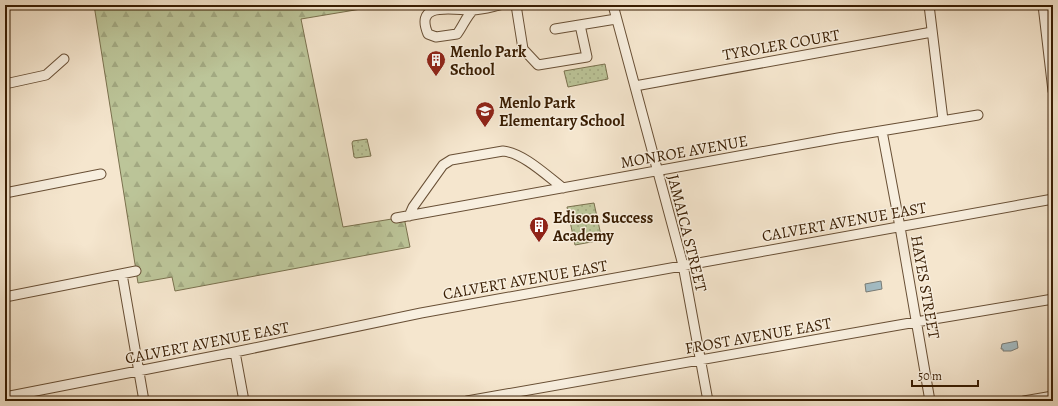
<svg xmlns="http://www.w3.org/2000/svg" width="1058" height="406" viewBox="0 0 1058 406" font-family="Alegreya,serif">
<style>
.forest{fill:url(#forest-firs);stroke:#7a714e}
.park{fill:url(#park-dots);stroke:#7a714e}
.water{fill:#a3bcc4;stroke:#797c76}
.lines{fill:none;stroke-linecap:round;stroke-linejoin:round}
.minor-casing{stroke:#684f35;stroke-width:11}
.minor{stroke:#f8efdf;stroke-width:9}
.labels{text-anchor:middle;stroke-width:3;stroke-linejoin:round;paint-order:stroke}
.street-label{font-size:16px;fill:#391d02;stroke:#f8efdf}
.poi-label{font-size:16px;font-weight:bold;fill:#391d02;stroke:#f8efdf;text-anchor:start}
</style>
<defs>
<pattern id="forest-firs" width="22" height="20" patternUnits="userSpaceOnUse"><rect width="22" height="20" fill="#bcc599"/><path d="M5 1l3.5 6h-7zM16 11l3.5 6h-7z" fill="#a2a982"/></pattern>
<pattern id="park-dots" width="8" height="8" patternUnits="userSpaceOnUse"><rect width="8" height="8" fill="#bcc599"/><path d="M2 2h.1M6 6h.1" fill="none" stroke="#a2a982" stroke-width="1.8" stroke-linecap="round"/></pattern>
</defs>
<rect width="100%" height="100%" fill="#f5e6ce"/>
<filter id="stains"><feTurbulence type="fractalNoise" baseFrequency=".005" numOctaves="4"/><feColorMatrix values="0 0 0 0 .2 0 0 0 0 .09 0 0 0 0 .02 0 0 0 .5 -.17"/></filter>
<radialGradient id="worn" r=".72"><stop offset=".6" stop-color="#630" stop-opacity="0"/><stop offset="1" stop-color="#630" stop-opacity=".3"/></radialGradient>
<path class="forest" d="M94 5H385L301 19 343 227 404 217 410 247 175 291 172 277 138 283Z
M1046 5H1053V87Z"/>
<path class="park" d="M605 64 608 79 568 87 564 71Z
M367 139 371 156 356 158 354 157 352 143 353 141Z
M594 203 602 240 575 245 567 207Z"/>
<path class="water" d="M881 281 882 289 866 292 865 284Z
M1017 341 1018 348 1011 351H1003V349H1001L1002 344Z"/>
<g class="lines">
<defs>
<path id="minor" d="M516 5 523 49 538 65 587 57 580 25
M613 5 683 265 708 401
M929 5 943 120
M1043 5 1053 91
M473 10C466 17 463 26 457 34L436 37 428 34C414 1 452 10 472 10 481 10 491 7 500 5
M555 29 616 19
M5 84 46 75 64 59
M635 86 932 32
M882 131 900 227 930 401
M5 193 101 174
M409 216 413 207 443 165 451 160 503 151C523 153 546 175 563 188
M396 218 838 138 978 115
M122 274 144 401
M5 297 136 271
M235 352 244 401
M5 397 235 352 421 313 1053 199
M467 401 916 322 1053 299
M1024 401 1053 396"/>
</defs>
<use href="#minor" class="minor-casing"/>
<use href="#minor" class="minor"/>
</g>
<defs>
<symbol id="building-pin" viewBox="-11 -11 22 30"><path d="M0 17L-7.5 6A9.5 9.5 0 1 1 7.5 6Z" fill="#8f2418" stroke="#f8efdf"/><path d="M-4-6H4V6H1V3H-1V6H-4ZM-2.5-4.3h1.7v1.8h-1.7ZM.8-4.3h1.7v1.8H.8ZM-2.5-1h1.7V.8h-1.7ZM.8-1h1.7V.8H.8Z" fill="#fff"/></symbol>
<symbol id="school-pin" viewBox="-11 -11 22 30"><path d="M0 17L-7.5 6A9.5 9.5 0 1 1 7.5 6Z" fill="#8f2418" stroke="#f8efdf"/><path d="M0-5L7-2L0 1L-7-2ZM-4 1L0 2.5L4 1V4Q0 6-4 4Z" fill="#fff"/></symbol>
</defs>
<g fill-rule="evenodd">
<use href="#building-pin" x="425" y="49" width="22" height="30"/>
<use href="#school-pin" x="474" y="100" width="22" height="30"/>
<use href="#building-pin" x="528" y="215" width="22" height="30"/>
</g>
<g class="labels">
<g class="street-label">
<text transform="translate(781 44) rotate(-10)" y="6">TYROLER COURT</text>
<text transform="translate(684 151) rotate(-10)" y="6">MONROE AVENUE</text>
<text transform="translate(844 221) rotate(-10)" y="6">CALVERT AVENUE EAST</text>
<text transform="translate(688 233) rotate(76)" y="6">JAMAICA STREET</text>
<text transform="translate(525 279) rotate(-10)" y="6">CALVERT AVENUE EAST</text>
<text transform="translate(926 287) rotate(80)" y="6">HAYES STREET</text>
<text transform="translate(758 335) rotate(-10)" y="6">FROST AVENUE EAST</text>
<text transform="translate(207 342) rotate(-11)" y="6">CALVERT AVENUE EAST</text>
</g>
<g class="poi-label">
<text x="450" y="57">Menlo Park<tspan x="450" dy="18">School</tspan></text>
<text x="499" y="108">Menlo Park<tspan x="499" dy="18">Elementary School</tspan></text>
<text x="553" y="223">Edison Success<tspan x="553" dy="18">Academy</tspan></text>
</g>
</g>
<rect width="1058" height="406" fill="none" stroke="#f5e6ce" stroke-width="20"/>
<rect x="6" y="6" width="1046" height="394" fill="none" stroke="#391d02" stroke-width="2"/>
<rect x="10" y="10" width="1038" height="386" fill="none" stroke="#391d02"/>
<path d="M912 380v6h66v-6" fill="none" stroke="#391d02" stroke-width="2"/>
<text x="918" y="380" font-size="12" fill="#391d02" stroke="#f8efdf" stroke-width="3" paint-order="stroke">50 m</text>
<rect width="100%" height="100%" filter="url(#stains)"/>
<rect width="100%" height="100%" fill="url(#worn)"/>
</svg>
